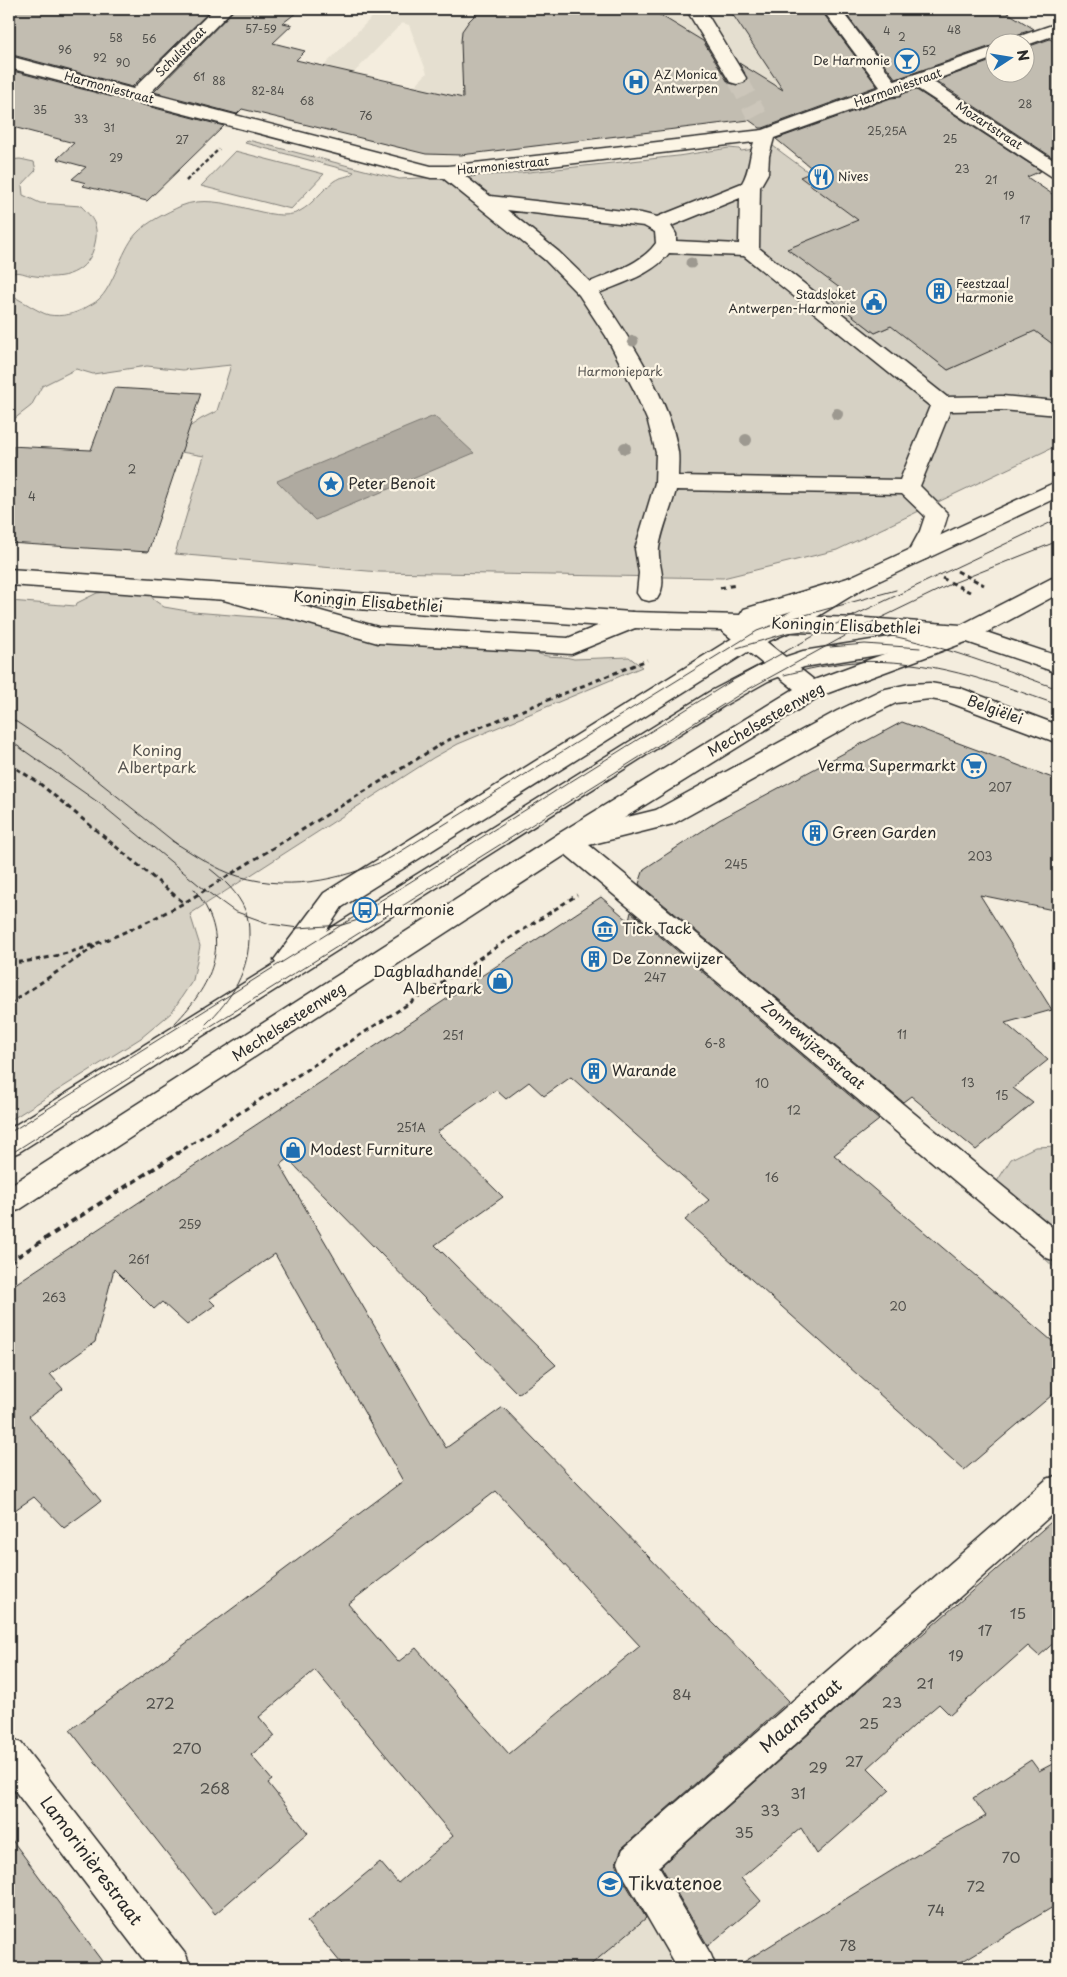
<svg xmlns="http://www.w3.org/2000/svg" width="1067" height="1977" viewBox="0 0 1067 1977" font-family="'Playpen Sans',sans-serif">
<style>
.built{fill:#e5dfd0}
.green{fill:#d6d1c4;stroke:#807e78}
.water{fill:#afaaa0;stroke:#7a7771}
.building{fill:#c2bdb1;stroke:#2b2b2b;fill-rule:evenodd}
.lines{fill:none;stroke-linecap:round;stroke-linejoin:round}
.minor-tunnel{stroke:#ccc6ba;stroke-width:20;stroke-dasharray:20 10;stroke-linecap:butt}
.minor-casing{stroke:#2b2b2b;stroke-width:3}
.major-casing{stroke:#2b2b2b;stroke-width:3}
.path-far2{stroke:#2b2b2b;stroke-width:2.5;stroke-dasharray:4 2.5;stroke-linecap:butt}
.path-far1{stroke:#2b2b2b;stroke-width:3;stroke-dasharray:5 4;stroke-linecap:butt}
.path{stroke:#2b2b2b;stroke-width:4;stroke-dasharray:6 4.5;stroke-linecap:butt}
.minor{fill:#fcf5e5;fill-rule:evenodd}
.major{fill:#fcf5e5;fill-rule:evenodd}
.tram{stroke:#2b2b2b;stroke-width:1}
.tree{fill:#9d9990}
.labels{text-anchor:middle;stroke-width:4.5;stroke-linejoin:round;paint-order:stroke}
.far-number-label{font-size:11px;fill:#51504c}
.far-street-label{font-size:12px;fill:#2b2b2b;stroke:#fcf5e5}
.far-poi-label{font-size:12px;fill:#2b2b2b;stroke:#fcf5e5;text-anchor:start}
.far-park-label{font-size:12px;fill:#565451;stroke:#fcf5e5}
.number-label{font-size:12px;fill:#51504c}
.poi-label{font-size:15px;fill:#2b2b2b;stroke:#fcf5e5;text-anchor:start}
.street-label{font-size:15px;fill:#2b2b2b;stroke:#fcf5e5}
.park-label{font-size:15px;fill:#565451;stroke:#fcf5e5}
.near-number-label{font-size:15px;fill:#51504c}
.near-street-label{font-size:18px;fill:#2b2b2b;stroke:#fcf5e5}
.near-poi-label{font-size:18px;fill:#2b2b2b;stroke:#fcf5e5;text-anchor:start}
</style>
<rect width="100%" height="100%" fill="#f4edde"/>
<filter id="ink" filterUnits="userSpaceOnUse"><feTurbulence type="fractalNoise" baseFrequency=".02" numOctaves="2"/><feDisplacementMap in="SourceGraphic" scale="10" xChannelSelector="R" yChannelSelector="G"/><feConvolveMatrix kernelMatrix="1 2 1 2 8 2 1 2 1" color-interpolation-filters="sRGB"/></filter>
<g filter="url(#ink)">
<path class="built" d="M349 9H808L854 77 454 154H426L367 140 401 100 427 73 409 25 402 23 341 86 312 78 374 15Z
M618 1856 681 1968H503L556 1921Z"/>
<path class="green" d="M248 140 399 179 510 174 678 156 729 148 739 149 741 151 773 146 868 216 848 287 827 296 875 333 898 323 925 352 948 370 1034 330 1058 348V445L837 550 723 578 379 572 175 554 204 456 175 451 176 436 201 419 217 411 231 365 183 370 147 366 93 374 76 369 42 386 31 406 9 423V295C21 299 39 313 49 315 62 317 75 314 85 308 90 305 95 303 98 300 113 288 121 251 136 234 147 222 166 213 181 206 221 189 273 227 300 211 313 204 322 190 334 181 341 176 348 178 354 172L245 143Z
M235 151 324 174 291 209 201 186Z
M20 159 34 162 36 170 22 185 23 195 40 203 81 206C93 218 99 226 95 243 89 274 63 280 35 276 23 275 22 270 9 274V160Z
M115 591 149 593 154 600 164 607 193 612 294 620 530 650C548 660 556 654 574 659L629 657 642 667 458 744 433 758 190 914 200 946 193 980 171 1013 141 1038 9 1121V601L76 606 77 603 97 593Z
M1058 1146V1271L1024 1239 1005 1215 996 1183 1011 1159 1035 1147Z"/>
<path class="water" d="M434 416 474 453 315 520 277 481Z"/>
<path class="building" d="M9 9H212L132 87 9 54Z
M235 9H301L283 23 292 25 273 43 305 51 296 60 463 98 461 42 462 31 469 21 481 9H650L703 41 729 84 738 86 745 84 748 79 739 63 783 90 729 9H820L877 86 763 128H760L749 120 461 155 426 154 242 109 237 114 154 92Z
M842 9H1002L1034 29 1013 36 1009 42H994V45L896 79Z
M1050 39 1058 44V161L936 81 994 60V72H1024V48Z
M9 70 224 126 147 201 83 186 86 183 72 179 86 167 57 159 74 143 9 126Z
M915 89 1041 171 1027 177 1058 198V348L1035 331 948 370 891 326 875 333 827 296 841 289 787 249 858 220 800 177 815 171 776 139 891 98 900 97 903 94Z
M114 388 201 393 148 552 9 543V446L91 450Z
M902 722 1058 780V911L980 895 1052 1010 1005 1023 1048 1060 1013 1088 1033 1103 976 1150 911 1096 903 1102 639 884 644 869 719 820Z
M601 897 629 921 631 912 879 1120 834 1155 1058 1346V1390L964 1470 685 1220 709 1200 571 1077 544 1096 529 1082 506 1099 496 1090 437 1132 503 1197 435 1245 556 1365 518 1394 288 1159 280 1165 446 1448 503 1407 789 1701 622 1848 616 1863 621 1876 646 1918 587 1968H345L307 1922 380 1862 398 1883 453 1836 315 1670 259 1717 275 1736 251 1755 272 1780 268 1783 308 1833 215 1914 70 1730 403 1481 275 1254 209 1299 215 1305 187 1325 162 1302 154 1309 114 1269 95 1342 50 1374 63 1389 29 1416 101 1501 64 1528 34 1497 9 1514V1288ZM496 1491 640 1646 509 1754 416 1648 398 1662 348 1604Z
M1058 1516V1639L1039 1656 1028 1646 950 1715 939 1704 926 1715 868 1768 890 1790 817 1854 801 1828 741 1878 761 1901 708 1946 661 1866 839 1707Z
M1031 1760 1039 1771 1058 1761V1904L951 1968H734L925 1850 986 1816 973 1798Z
M9 1836 107 1968H9Z"/>
<g class="lines">
<path class="minor-tunnel" d="M737 78 757 116"/>
<defs>
<path id="minor" d="M214 9H233L150 93 431 166H448L763 130 880 87 822 9H840L895 81 994 47V58L932 81 1058 163V178L1051 176 915 87 902 92 900 95 891 96 774 138 769 156 768 173 760 187 759 248 947 397 1002 396 1058 401V415L1002 410 950 411 920 486 948 514C944 530 937 544 928 558L920 561 912 558 908 553 920 531 925 516 902 494 676 490C671 509 662 529 659 548 657 565 669 581 657 599L649 601 641 599 637 593 639 573 635 549 655 483 656 453 648 422 635 392 606 336 579 295 545 260 443 178H431L406 172 9 68V56L133 89ZM754 142C749 156 750 170 742 183L657 217 641 213 490 196 465 176ZM740 198 739 244 676 241V234L671 226ZM507 210 644 226 655 232 656 243C642 263 612 273 590 282L559 252ZM669 253 744 256 930 406 900 480 678 476C678 468 679 460 678 452 671 401 628 336 599 293 622 283 654 274 669 253Z
M686 9H704L746 78 744 82 737 84 730 82Z
M1058 23V34L1024 46V42H1011L1014 38Z
M856 575 864 578 868 583 864 588 797 629 757 646 342 907 326 931 709 692 761 665 803 651 965 625 1058 656V673L964 641 804 667 768 681 727 704 19 1152 9 1156V1129L276 963 274 960 324 893 739 634 781 617 848 578Z
M228 585 378 627 568 638 632 612 640 614 644 620 640 626 571 654 378 643 220 599 216 593 220 587Z
M930 683 960 688 1058 725V743L948 702 930 699 896 703 855 723 673 824 589 845 1058 1232V1262L1047 1258 558 848 554 841 558 834 656 810 837 711 881 690 909 684Z
M1058 1475V1509L659 1866 711 1955 716 1968H677L623 1875 618 1862 623 1849 1047 1479Z
M9 1738 21 1743 186 1955 191 1968H150L9 1783Z"/>
<path id="major" d="M1058 481V497L864 588 776 616 865 618 961 625 1050 579 1058 576V594L974 639 820 696 576 848 19 1210 9 1213V1186L558 834 794 689 721 630 632 628 9 585V569L632 612 740 615 744 609 848 578ZM753 631 865 634 927 638 814 680Z"/>
</defs>
<use href="#minor" class="minor-casing"/>
<use href="#major" class="major-casing"/>
<path class="path-far2" d="M186 181 219 149"/>
<path class="path-far1" d="M957 571 984 585
M942 578 970 592
M720 588 736 585
M9 764 39 783 184 903
M9 963C72 959 129 932 184 903L446 741 647 660
M9 1004 97 945
M176 1154 577 895"/>
<path class="path" d="M9 1262 178 1153"/>
<use href="#minor" class="minor"/>
<use href="#major" class="major"/>
<path class="tram" d="M857 630C927 639 992 665 1058 689
M830 647 865 644 920 648
M737 648 787 633 822 629
M784 675C808 669 831 664 855 662 925 657 993 682 1058 705
M9 717 62 752 178 845
M9 740 102 805 205 890 234 911 270 924 298 928 342 925 384 912
M172 841C191 852 209 865 229 873 283 893 340 881 390 858L757 631 787 620 896 590
M175 1023C215 982 233 938 194 889
M206 1024C232 999 250 970 249 933 249 925 248 917 245 910 238 893 224 880 210 869
M9 1133 733 680 834 625 1058 519
M9 1155 179 1046 745 691 856 630 953 583 1058 541"/>
</g>
<g class="tree">
<circle cx="691" cy="263" r="5.5"/>
<circle cx="633" cy="341" r="5.5"/>
<circle cx="837" cy="414" r="6"/>
<circle cx="746" cy="440" r="6"/>
<circle cx="625" cy="448" r="6"/>
</g>
</g>
<defs>
<symbol id="bar-ring" viewBox="-11 -11 22 22"><circle r="9.5" fill="#fcf5e5" stroke="#1f6fb2" stroke-width="1.5"/><path d="M-6-5H6L.8 .8V4.5H3.5V6h-7V4.5H-.8V.8Z" fill="#1f6fb2"/></symbol>
<symbol id="hospital-ring" viewBox="-11 -11 22 22"><circle r="9.5" fill="#fcf5e5" stroke="#1f6fb2" stroke-width="1.5"/><path d="M-5-5h3v3.5h4V-5h3V5h-3V1.5h-4V5h-3Z" fill="#1f6fb2"/></symbol>
<symbol id="restaurant-ring" viewBox="-11 -11 22 22"><circle r="9.5" fill="#fcf5e5" stroke="#1f6fb2" stroke-width="1.5"/><path d="M-5-6h1v4h1v-4h1v4h1v-4h1v5L-1.5 .5V6h-2V.5L-5-1ZM5-6V6H3V1.5H1.5Q1.5-4 5-6Z" fill="#1f6fb2"/></symbol>
<symbol id="building-ring" viewBox="-11 -11 22 22"><circle r="9.5" fill="#fcf5e5" stroke="#1f6fb2" stroke-width="1.5"/><path d="M-4-6H4V6H1V3H-1V6H-4ZM-2.5-4.3h1.7v1.8h-1.7ZM.8-4.3h1.7v1.8H.8ZM-2.5-1h1.7V.8h-1.7ZM.8-1h1.7V.8H.8Z" fill="#1f6fb2"/></symbol>
<symbol id="civic-ring" viewBox="-11 -11 22 22"><circle r="9.5" fill="#fcf5e5" stroke="#1f6fb2" stroke-width="1.5"/><path d="M-.6-6.5H3V-4.5H.6V-3L4-1V1h2V6H-6V1h2V-1L-.6-3ZM-1.2 2.5V6h2.4V2.5Z" fill="#1f6fb2"/></symbol>
<symbol id="sight-ring" viewBox="-11 -11 22 22"><circle r="9.5" fill="#fcf5e5" stroke="#1f6fb2" stroke-width="1.5"/><path d="M0-6L1.8-2.2L6-1.7L2.9 1.2L3.7 5.4L0 3.3L-3.7 5.4L-2.9 1.2L-6-1.7L-1.8-2.2Z" fill="#1f6fb2"/></symbol>
<symbol id="supermarket-ring" viewBox="-11 -11 22 22"><circle r="9.5" fill="#fcf5e5" stroke="#1f6fb2" stroke-width="1.5"/><path d="M-6-5.5h2.5l.6 2H6L4.5 2H-2.5L-4.4-4H-6ZM-1.5 3.2a1.3 1.3 0 1 0 .1 0ZM3 3.2a1.3 1.3 0 1 0 .1 0Z" fill="#1f6fb2"/></symbol>
<symbol id="bus-ring" viewBox="-11 -11 22 22"><circle r="9.5" fill="#fcf5e5" stroke="#1f6fb2" stroke-width="1.5"/><path d="M-5-6H5V4H4V6H2V4H-2V6H-4V4H-5ZM-3.5-4V0h7V-4ZM-3.5 1.2v1.5H-2V1.2ZM2 1.2v1.5H3.5V1.2Z" fill="#1f6fb2"/></symbol>
<symbol id="museum-ring" viewBox="-11 -11 22 22"><circle r="9.5" fill="#fcf5e5" stroke="#1f6fb2" stroke-width="1.5"/><path d="M0-6L6-3V-2H-6V-3ZM-5-1h2V3h-2ZM-1-1h2V3h-2ZM3-1h2V3H3ZM-6 4H6V6H-6Z" fill="#1f6fb2"/></symbol>
<symbol id="shop-ring" viewBox="-11 -11 22 22"><circle r="9.5" fill="#fcf5e5" stroke="#1f6fb2" stroke-width="1.5"/><path d="M-5-2.5h2.3a2.7 3.5 0 0 1 5.4 0H5L5.5 6h-11ZM-1.5-2.5h3a1.5 2.3 0 0 0-3 0Z" fill="#1f6fb2"/></symbol>
<symbol id="school-ring" viewBox="-11 -11 22 22"><circle r="9.5" fill="#fcf5e5" stroke="#1f6fb2" stroke-width="1.5"/><path d="M0-5L7-2L0 1L-7-2ZM-4 1L0 2.5L4 1V4Q0 6-4 4Z" fill="#1f6fb2"/></symbol>
</defs>
<g fill-rule="evenodd">
<use href="#bar-ring" x="893" y="47" width="28" height="28"/>
<use href="#hospital-ring" x="622" y="68" width="28" height="28"/>
<use href="#restaurant-ring" x="807" y="163" width="28" height="28"/>
<use href="#building-ring" x="925" y="277" width="28" height="28"/>
<use href="#civic-ring" x="860" y="288" width="28" height="28"/>
<use href="#sight-ring" x="317" y="470" width="28" height="28"/>
<use href="#supermarket-ring" x="960" y="752" width="28" height="28"/>
<use href="#building-ring" x="801" y="819" width="28" height="28"/>
<use href="#bus-ring" x="351" y="896" width="28" height="28"/>
<use href="#museum-ring" x="591" y="915" width="28" height="28"/>
<use href="#building-ring" x="580" y="945" width="28" height="28"/>
<use href="#shop-ring" x="486" y="967" width="28" height="28"/>
<use href="#building-ring" x="580" y="1057" width="28" height="28"/>
<use href="#shop-ring" x="279" y="1136" width="28" height="28"/>
<use href="#school-ring" x="596" y="1870" width="28" height="28"/>
</g>
<g class="labels">
<g class="far-number-label">
<text x="261" y="33">57-59</text>
<text x="954" y="34">48</text>
<text x="887" y="35">4</text>
<text x="902" y="41">2</text>
<text x="116" y="42">58</text>
<text x="149" y="43">56</text>
<text x="65" y="54">96</text>
<text x="929" y="55">52</text>
<text x="100" y="62">92</text>
<text x="123" y="67">90</text>
<text x="199" y="81">61</text>
<text x="219" y="85">88</text>
<text x="268" y="95">82-84</text>
<text x="307" y="105">68</text>
<text x="1025" y="108">28</text>
<text x="40" y="114">35</text>
<text x="366" y="120">76</text>
<text x="81" y="123">33</text>
<text x="109" y="132">31</text>
<text x="887" y="135">25,25A</text>
<text x="950" y="143">25</text>
<text x="182" y="144">27</text>
<text x="116" y="162">29</text>
<text x="962" y="173">23</text>
<text x="991" y="184">21</text>
<text x="1009" y="200">19</text>
<text x="1025" y="224">17</text>
</g>
<g class="far-street-label">
<text transform="translate(181 52) rotate(-45)" y="4">Schulstraat</text>
<text transform="translate(109 88) rotate(15)" y="4">Harmoniestraat</text>
<text transform="translate(898 88) rotate(-20)" y="4">Harmoniestraat</text>
<text transform="translate(989 126) rotate(33)" y="4">Mozartstraat</text>
<text transform="translate(503 166) rotate(-6)" y="4">Harmoniestraat</text>
</g>
<g class="far-poi-label">
<text x="890" y="65" text-anchor="end">De Harmonie</text>
<text x="654" y="79">AZ Monica<tspan x="654" dy="14">Antwerpen</tspan></text>
<text x="838" y="181">Nives</text>
<text x="956" y="288">Feestzaal<tspan x="956" dy="14">Harmonie</tspan></text>
<text x="856" y="299" text-anchor="end">Stadsloket<tspan x="856" dy="14">Antwerpen-Harmonie</tspan></text>
</g>
<g class="far-park-label">
<text x="620" y="376">Harmoniepark</text>
</g>
<g class="number-label">
<text x="132" y="474">2</text>
<text x="32" y="501">4</text>
<text x="1000" y="792">207</text>
<text x="980" y="861">203</text>
<text x="736" y="869">245</text>
<text x="655" y="982">247</text>
<text x="902" y="1039">11</text>
<text x="453" y="1040">251</text>
<text x="715" y="1048">6-8</text>
<text x="968" y="1087">13</text>
<text x="762" y="1088">10</text>
<text x="1002" y="1100">15</text>
<text x="794" y="1115">12</text>
<text x="411" y="1132">251A</text>
<text x="772" y="1182">16</text>
<text x="190" y="1229">259</text>
<text x="139" y="1264">261</text>
<text x="54" y="1302">263</text>
<text x="898" y="1311">20</text>
</g>
<g class="poi-label">
<text x="348" y="489">Peter Benoit</text>
<text x="956" y="771" text-anchor="end">Verma Supermarkt</text>
<text x="832" y="838">Green Garden</text>
<text x="382" y="915">Harmonie</text>
<text x="622" y="934">Tick Tack</text>
<text x="612" y="964">De Zonnewijzer</text>
<text x="482" y="977" text-anchor="end">Dagbladhandel<tspan x="482" dy="17">Albertpark</tspan></text>
<text x="612" y="1076">Warande</text>
<text x="310" y="1155">Modest Furniture</text>
</g>
<g class="street-label">
<text transform="translate(368 602) rotate(4)" y="5">Koningin Elisabethlei</text>
<text transform="translate(846 626) rotate(2)" y="5">Koningin Elisabethlei</text>
<text transform="translate(995 710) rotate(20)" y="5">Belgiëlei</text>
<text transform="translate(766 720) rotate(-30)" y="5">Mechelsesteenweg</text>
<text transform="translate(289 1022) rotate(-33)" y="5">Mechelsesteenweg</text>
<text transform="translate(813 1045) rotate(40)" y="5">Zonnewijzerstraat</text>
</g>
<g class="park-label">
<text x="157" y="756">Koning<tspan x="157" dy="17">Albertpark</tspan></text>
</g>
<g class="near-number-label">
<text x="1018" y="1619">15</text>
<text x="985" y="1636">17</text>
<text x="956" y="1661">19</text>
<text x="925" y="1689">21</text>
<text x="682" y="1700">84</text>
<text x="892" y="1708">23</text>
<text x="160" y="1709">272</text>
<text x="869" y="1729">25</text>
<text x="187" y="1754">270</text>
<text x="854" y="1767">27</text>
<text x="818" y="1773">29</text>
<text x="215" y="1794">268</text>
<text x="798" y="1799">31</text>
<text x="770" y="1816">33</text>
<text x="744" y="1838">35</text>
<text x="1011" y="1863">70</text>
<text x="976" y="1892">72</text>
<text x="936" y="1916">74</text>
<text x="848" y="1951">78</text>
</g>
<g class="near-street-label">
<text transform="translate(801 1716) rotate(-41)" y="6">Maanstraat</text>
<text transform="translate(91 1861) rotate(53)" y="6">Lamorinièrestraat</text>
</g>
<g class="near-poi-label">
<text x="628" y="1890">Tikvatenoe</text>
</g>
</g>
<rect width="1067" height="1977" fill="none" stroke="#fcf5e5" stroke-width="30"/>
<rect x="15" y="15" width="1037" height="1947" fill="none" stroke="#2b2b2b" stroke-width="2" filter="url(#ink)"/>
<g transform="translate(1010 58) rotate(78)"><circle r="24" fill="#fcf5e5" stroke="#a8a49b"/>
<path d="M0-4L9 19L0 12L-9 19Z" fill="#1f6fb2"/>
<text y="-8" font-size="14" font-weight="bold" text-anchor="middle" fill="#2b2b2b">N</text>
</g>
</svg>
